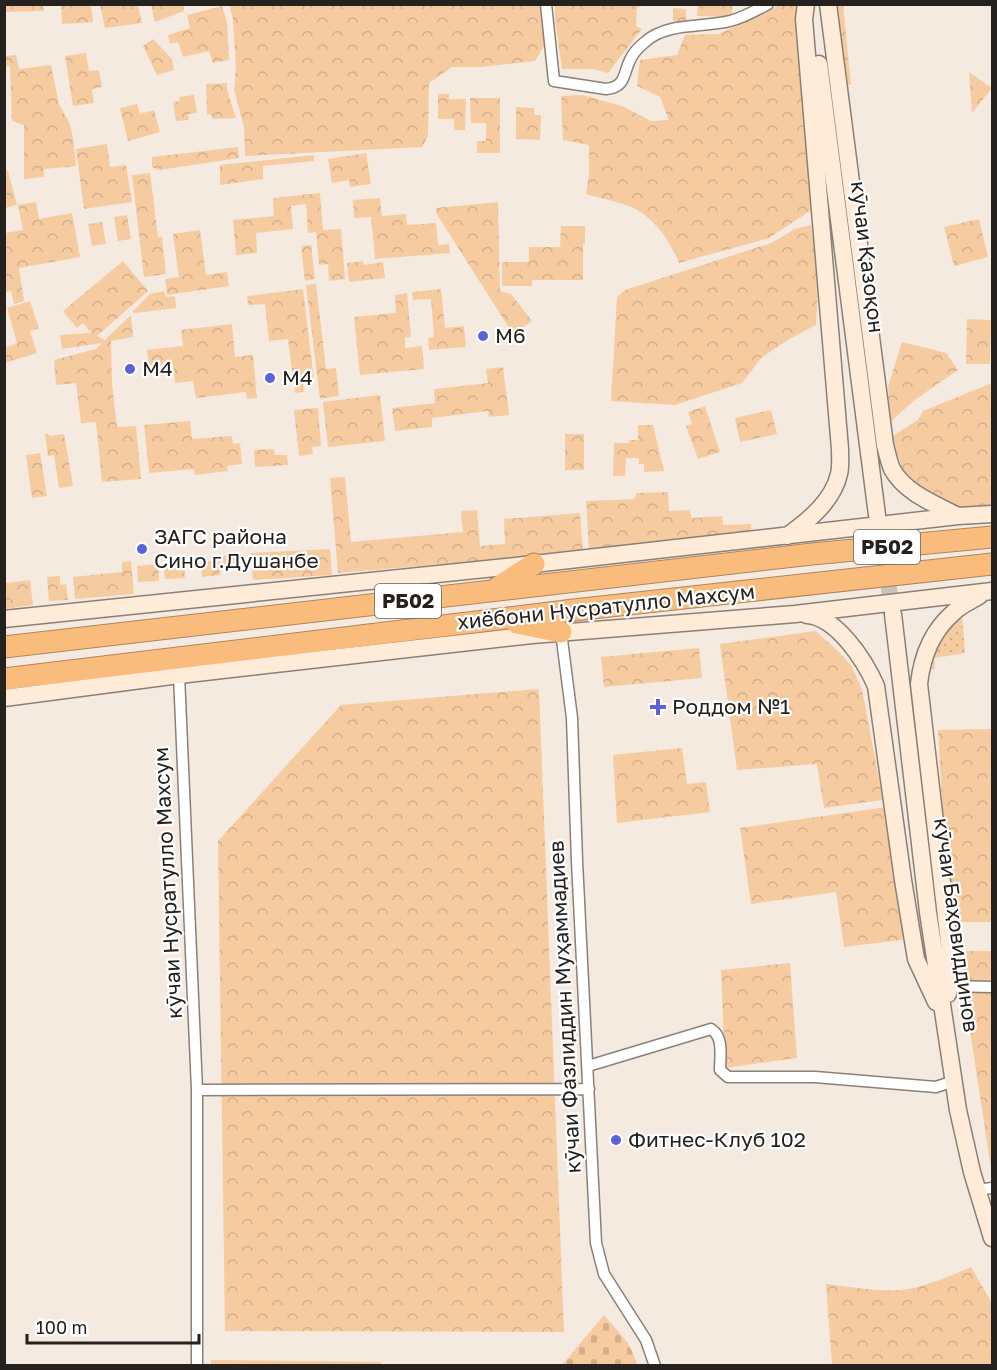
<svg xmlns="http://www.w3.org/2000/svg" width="997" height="1370" viewBox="0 0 997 1370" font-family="'Golos Text',sans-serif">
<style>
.green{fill:url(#green-dots)}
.forest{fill:url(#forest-crowns)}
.cemetery{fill:url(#cemetery-stones)}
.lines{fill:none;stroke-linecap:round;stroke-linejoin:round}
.secondary-tunnel{stroke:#cbc2b9;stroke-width:16;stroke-dasharray:16 8;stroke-linecap:butt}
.street-casing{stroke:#8a8077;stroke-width:13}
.secondary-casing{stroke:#8a8077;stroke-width:19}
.highway-casing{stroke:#af865c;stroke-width:23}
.street{stroke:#fff;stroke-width:10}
.secondary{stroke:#feebd8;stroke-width:16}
.highway{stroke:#fabc7d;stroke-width:21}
.poi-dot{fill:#5a62d9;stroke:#fff;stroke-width:2}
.labels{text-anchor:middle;stroke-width:4.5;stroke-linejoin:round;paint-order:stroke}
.shield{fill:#fff;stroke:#666462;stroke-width:1.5}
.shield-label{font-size:20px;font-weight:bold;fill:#25211e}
.street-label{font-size:21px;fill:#25211e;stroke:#fff}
.poi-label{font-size:21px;fill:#25211e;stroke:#fff;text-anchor:start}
</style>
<defs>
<pattern id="green-dots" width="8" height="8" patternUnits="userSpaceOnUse" patternTransform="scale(1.5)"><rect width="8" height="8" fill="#f6cba0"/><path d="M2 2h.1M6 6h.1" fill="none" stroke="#d3ae89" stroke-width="1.8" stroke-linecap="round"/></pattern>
<pattern id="forest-crowns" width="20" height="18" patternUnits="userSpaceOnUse" patternTransform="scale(1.5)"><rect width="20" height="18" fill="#f6cba0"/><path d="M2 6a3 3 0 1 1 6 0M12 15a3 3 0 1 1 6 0" fill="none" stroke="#d3ae89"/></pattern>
<pattern id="cemetery-stones" width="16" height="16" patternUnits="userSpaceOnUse" patternTransform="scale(1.5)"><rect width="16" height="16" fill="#f6cba0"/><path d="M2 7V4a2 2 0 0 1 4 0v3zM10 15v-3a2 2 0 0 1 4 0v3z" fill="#d3ae89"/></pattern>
</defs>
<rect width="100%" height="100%" fill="#f5eae0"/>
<path class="green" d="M962 613 965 653 934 658 935 668 927 671 942 639Z"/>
<path class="forest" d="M4 5H43L44 11 5 12Z
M61 5H91L93 22 62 24Z
M100 5H138L142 23 105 28Z
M151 5H183L184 11 155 22Z
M229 5H540L546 43 535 61 481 67H452L429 83 428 136 422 147 245 156 244 127 234 90 236 69 233 19Z
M555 5H644L637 8 636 26 642 29 608 73 592 69H562L555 19Z
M698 5H732V17L697 16Z
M780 5H799L822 203 769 238 679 263C670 241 657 222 636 209 622 202 602 199 586 194L589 175V145L563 140 561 96 582 95 622 106 651 121 669 120 660 97 637 86 640 60 677 55 685 35 719 34Z
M823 5H843L851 85 832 84Z
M222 6 227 22 229 60 213 63 209 51 183 57 178 42 170 44 168 35 190 28 187 15Z
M673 8 686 9V21H673Z
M153 39 172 59 174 70 157 75 143 46Z
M86 53 89 71 99 70 102 87 92 89 94 103 73 106 65 56Z
M16 55 19 69 51 65 59 104 70 124 73 138 76 166 44 169V177L24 179V125L12 121 10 66H5V56Z
M969 72 992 88 972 113Z
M227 83V90L236 118 213 119 211 115 207 114 206 84Z
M438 94H449V99H466L465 130H454V119H438Z
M194 95 197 113 188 114 189 120 176 121 173 102 180 101 179 97Z
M470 98H500V153H477V141H486V123H471Z
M137 104 140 114 154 110 160 132 128 141 120 108Z
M516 107 534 108V115H541L540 140 516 139Z
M107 144 110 167 126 165 132 202 84 209 76 149Z
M238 147 239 158 159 170 152 167V157Z
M366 153 371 184 350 187 349 180 332 183 328 159Z
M314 155V161L263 166V179L220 185V165Z
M5 171H8L17 205 5 208Z
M150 173 158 237H162L166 274 144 277 132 175Z
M320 193 323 230 341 229 345 279 329 281 328 264 319 265 316 232 308 233 306 204 291 206 293 229 256 233 257 253 236 255 233 220 274 216 273 198Z
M380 198 382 216 406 214 407 225 436 223 438 245 449 244 450 253 375 259 371 217 354 218 353 200Z
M36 202 39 219 72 213 80 257 19 268 24 301 14 304 11 291 5 292V233L23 230 18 205Z
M498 202 500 291 511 294 532 321 513 334 436 213V208Z
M127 215 131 239 118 241 114 217Z
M979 219 988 257 954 266 944 227Z
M102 222 106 244 92 246 88 224Z
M811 225 819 273 816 325 789 339 761 358 742 383 675 405 611 401 617 297 625 290 771 243 795 229Z
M561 226H585V244H583V280H532V286H502V262H529V247H560Z
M200 230 206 275 227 272 229 286 167 295 165 279 179 277 173 234Z
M311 245 315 279 305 281 301 246Z
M123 261 148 291 97 336 105 340 131 315 133 337 111 341 112 384 117 427 136 426 141 479 102 482 96 422 81 423 76 383 56 385 54 360 96 349 102 343 62 349 60 335 91 333 83 323 77 328 63 311Z
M363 261 364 265 383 262 385 278 349 282 347 263Z
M316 284 326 369 336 368 339 396 320 399 306 285Z
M303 289 314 381 303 383 304 392 295 393 288 339 269 341 265 304 248 305 247 296Z
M441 289 445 328 464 326 466 347 429 350 428 338 434 337 431 299 413 300 412 292Z
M164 291 166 297 175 296 176 308 135 313 132 312 150 294Z
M407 293 411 337 405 338V348L422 346 424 369 360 375 354 317 396 313 395 295Z
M30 301 39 328 30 331 37 353 5 363V348L17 343 7 308Z
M967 319 991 320 990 364H966Z
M232 324 235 357 253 355 257 398 247 399 246 392 196 398 193 381 175 383 173 364 149 367 147 350 183 346 181 330Z
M902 342 946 353 958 370 916 399 890 422 888 387Z
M503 367 509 415 489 417 488 411 432 418V427L395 431 392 408 435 403 434 389 488 383 486 369Z
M992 383V508L959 509 929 494 903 470 891 437 918 420 923 411Z
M380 395 385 441 328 447 323 402Z
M705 406 720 452 698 459 686 426 692 424 688 412Z
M318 408 321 446 312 447 313 454 299 456 294 410Z
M771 410 777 434 740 442 735 418Z
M190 421 192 439 232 436 233 444 240 443 242 464 227 466 228 471 195 475 194 469 149 473 144 425Z
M638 425H653L664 471 644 472V464H639V458H626L625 476H613L614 443H629V440H638Z
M45 434H49V436L64 434 73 486 59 488 54 455 48 456Z
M565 434H584V470H565Z
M274 449 275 455H287L288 465 255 467 254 450Z
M40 453 47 496 32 498 26 455Z
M345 477 351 542 463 532 461 511 477 510 480 546 505 544 504 519 580 513 583 552 338 573 330 478Z
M668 492 669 511 690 510 691 518 722 516 723 525 751 524 752 543 589 550 586 501 635 499 636 493Z
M330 549 332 575 253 580 251 553Z
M245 555 246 569 224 570 223 556Z
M219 560 220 575 202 577 201 562Z
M131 561 134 594 75 599 73 577 122 572V562Z
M184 563 185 578 165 579 164 564Z
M158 564 159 581 138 582 137 566Z
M60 576V585L66 584 68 600 49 601 47 577Z
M30 580 33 605 5 609V583Z
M816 631 841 654 852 667 862 689 883 800 824 808 817 764 737 770 720 644Z
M699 648 702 678 604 687 601 657Z
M539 689 564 1332 225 1331 218 841 341 705Z
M992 729V922H949L938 730Z
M682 748 687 784 706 782 710 812 617 823 613 755Z
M887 807 909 939 844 947 836 892 751 904 740 828Z
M958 951H992V1170L990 1162Z
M790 963 797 1058 725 1068 721 970Z
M971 1267 992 1303V1365H832L826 1284C855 1287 886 1294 914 1288 934 1283 952 1275 971 1267Z
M211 1360 381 1362V1365L211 1366Z"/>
<path class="cemetery" d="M604 1315 628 1343 638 1365H562Z"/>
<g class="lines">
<path class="secondary-tunnel" d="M877 515 893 614"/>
<defs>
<path id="street" d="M546 4 554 81 606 89C626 87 623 74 630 60 633 53 640 46 645 42 667 22 702 28 730 21 743 18 755 11 768 4
M561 632 572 718 577 861 596 1243 604 1274 646 1340 655 1366
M179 675 197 1090V1366
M948 986 992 987
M588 1066 711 1029C724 1037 720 1056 720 1070L728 1077H815L936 1087 954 1081
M197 1090 589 1089
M977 1190 992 1188"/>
<path id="secondary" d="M828 4 885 445C887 453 889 462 892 469 905 493 935 504 958 516
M819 64 877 515
M787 536C808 521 833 501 839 474 841 466 840 457 840 449L804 19 806 4
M893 614 928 912 958 1110 972 1172 992 1238
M807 615C837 617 865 661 876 686L903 880 916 959 936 1002
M4 619 534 564 958 516 992 514
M4 698 179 675 532 635 795 614 992 591
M948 994 950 951 919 684C922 656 933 630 954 612 961 605 971 601 979 596"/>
<path id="highway" d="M497 588 534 564
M517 623 561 632
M4 647 812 554 992 537
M4 679 574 610 992 564"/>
</defs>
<use href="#street" class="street-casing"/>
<use href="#secondary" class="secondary-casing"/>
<use href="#highway" class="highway-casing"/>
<use href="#street" class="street"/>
<use href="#secondary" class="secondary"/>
<use href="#highway" class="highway"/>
</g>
<g class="poi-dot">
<circle cx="483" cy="336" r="6"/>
<circle cx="130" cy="369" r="6"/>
<circle cx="270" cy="378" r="6"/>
<circle cx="142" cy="549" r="6"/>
<path d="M655 698h6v6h6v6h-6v6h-6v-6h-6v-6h6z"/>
<circle cx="616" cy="1140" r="6"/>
</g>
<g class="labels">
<g class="shield">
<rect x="854" y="530" width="66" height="34" rx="4.5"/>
<rect x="375" y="584" width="66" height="34" rx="4.5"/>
</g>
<g class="shield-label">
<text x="887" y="554">РБ02</text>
<text x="408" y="608">РБ02</text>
</g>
<g class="street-label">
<text transform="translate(867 257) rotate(83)" y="7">кӯчаи Қазоқон</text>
<text transform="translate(606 607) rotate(-6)" y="7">хиёбони Нусратулло Махсум</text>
<text transform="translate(168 883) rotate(-93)" y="7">кӯчаи Нусратулло Махсум</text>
<text transform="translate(956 925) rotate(82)" y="7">кӯчаи Баҳовиддинов</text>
<text transform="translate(565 1007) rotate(-93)" y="7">кӯчаи Фазлиддин Муҳаммадиев</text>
</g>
<g class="poi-label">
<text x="495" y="343">М6</text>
<text x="142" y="376">M4</text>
<text x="282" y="385">М4</text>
<text x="154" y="544">ЗАГС района<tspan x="154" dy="24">Сино г.Душанбе</tspan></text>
<text x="672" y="714">Роддом №1</text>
<text x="628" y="1147">Фитнес-Клуб 102</text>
</g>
</g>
<rect width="997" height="1370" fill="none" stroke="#25211e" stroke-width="12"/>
<path d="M27 1334v9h172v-9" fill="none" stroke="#25211e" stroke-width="3"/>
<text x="36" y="1334" font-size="18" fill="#25211e" stroke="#ffffff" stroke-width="4.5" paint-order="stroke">100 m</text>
</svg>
